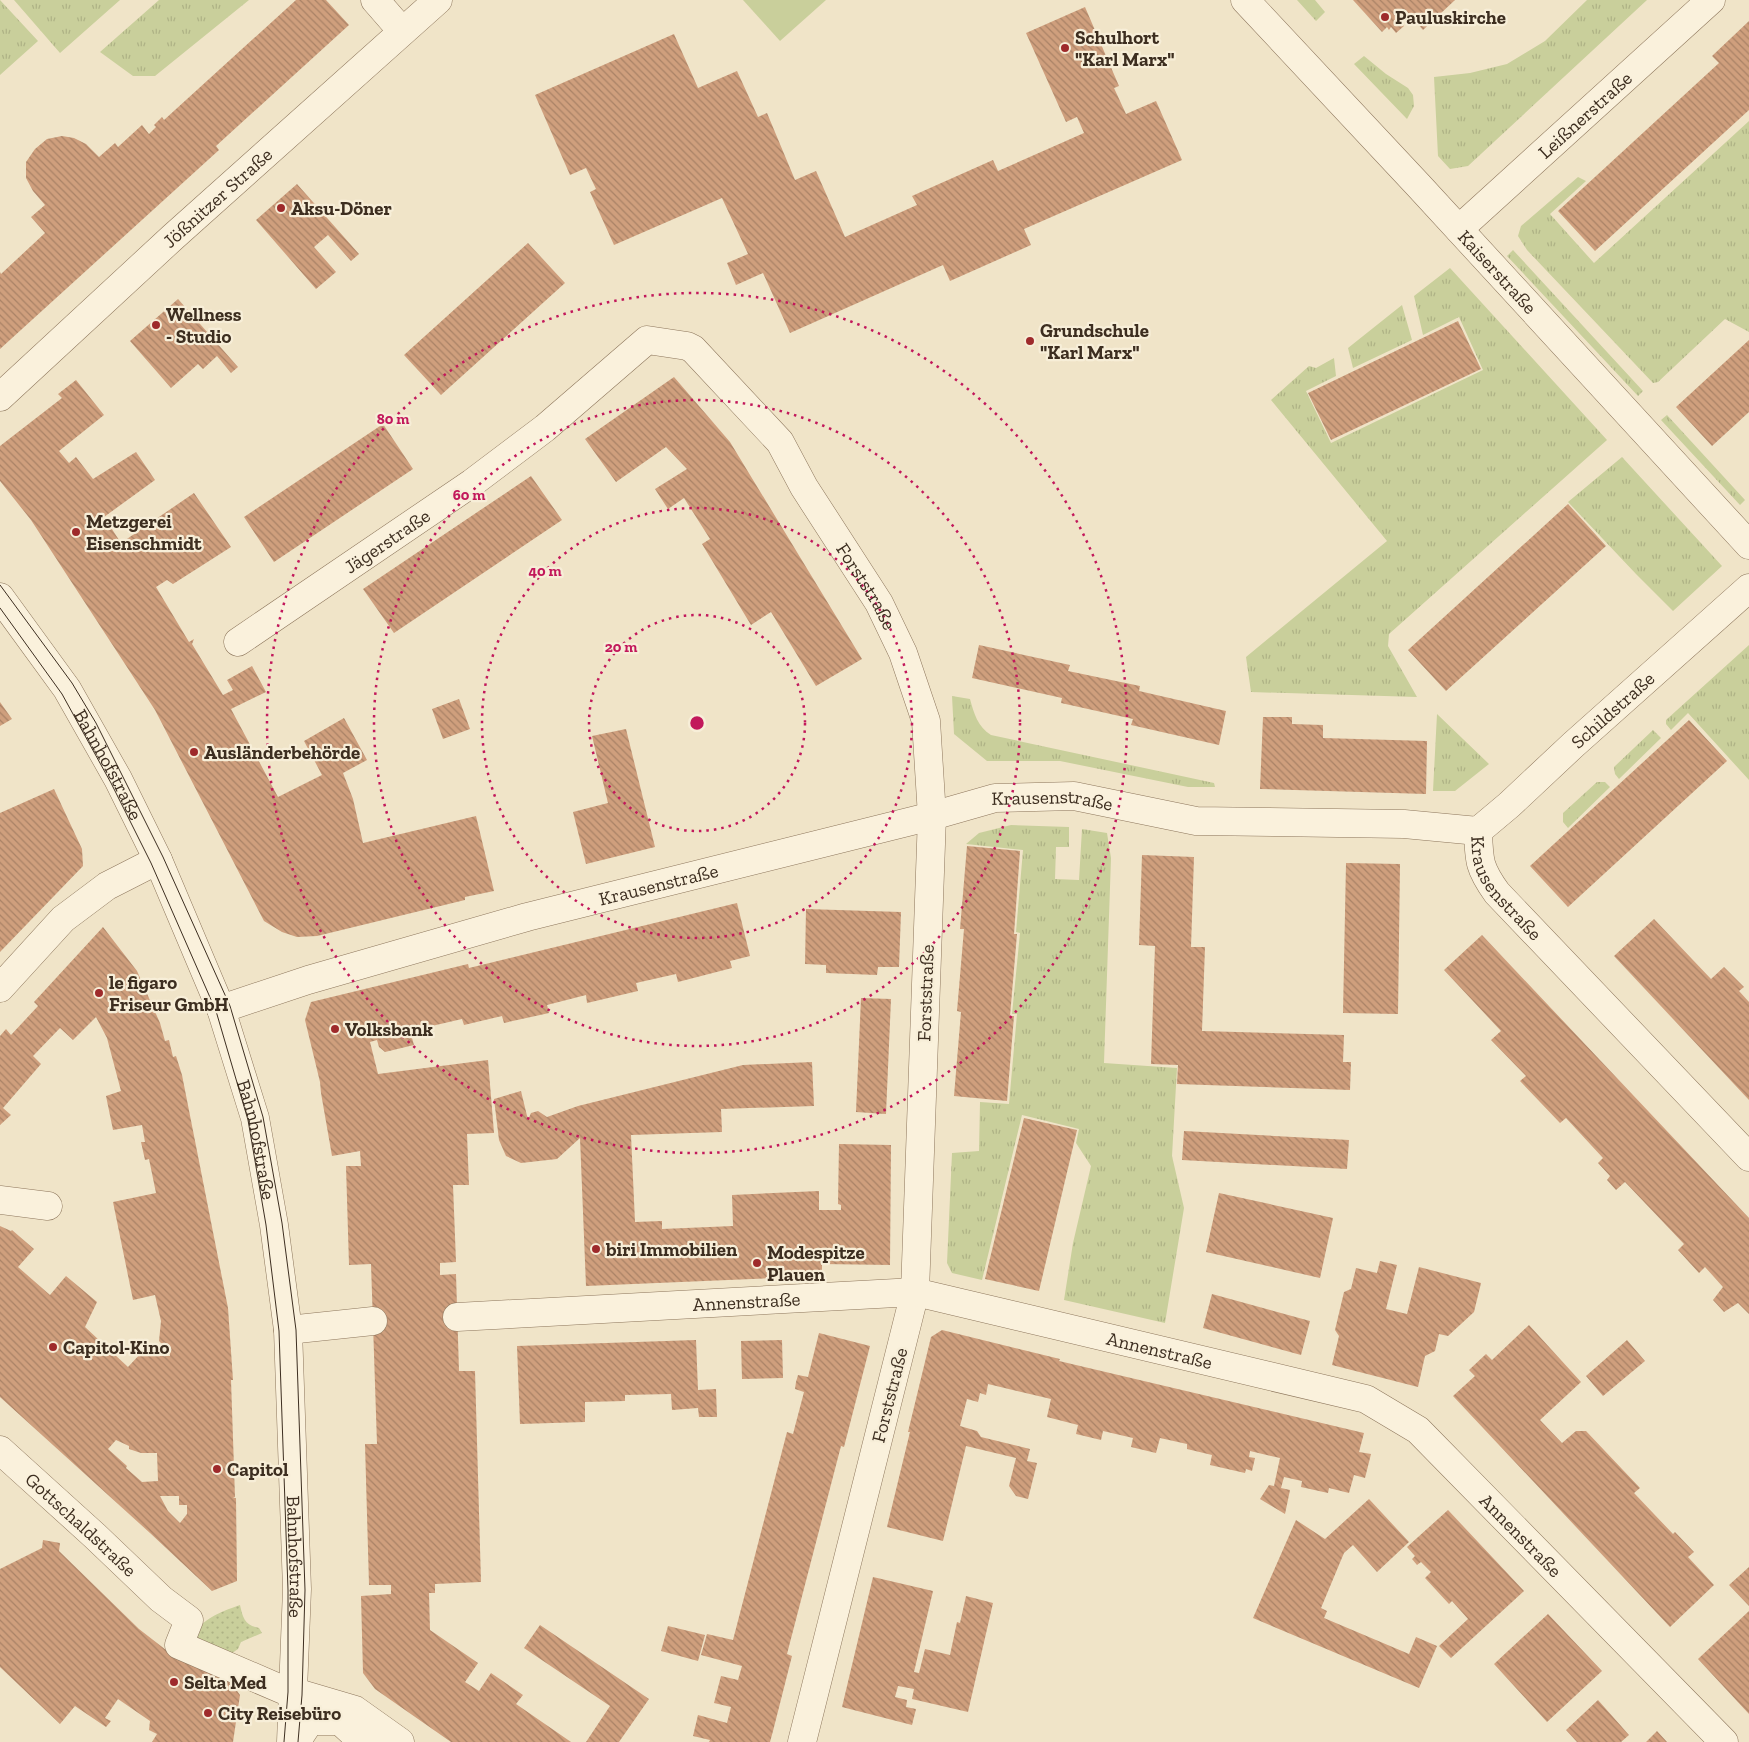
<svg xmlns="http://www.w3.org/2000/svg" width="1749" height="1742" viewBox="0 0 1749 1742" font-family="'Zilla Slab',serif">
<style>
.grass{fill:url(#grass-tufts)}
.park{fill:url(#park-dots)}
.pitch{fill:#c9cf9b}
.building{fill:url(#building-back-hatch);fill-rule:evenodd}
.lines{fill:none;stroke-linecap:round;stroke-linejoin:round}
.minor-casing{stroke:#8d765c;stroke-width:29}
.minor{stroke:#faf1dc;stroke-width:28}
.tram{stroke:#3d2e20;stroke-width:1}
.ring{fill:none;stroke:#c2185b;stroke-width:2.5;stroke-dasharray:2.5 5}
.poi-dot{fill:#9e2a2b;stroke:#f7eed8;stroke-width:2}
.labels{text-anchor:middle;stroke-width:4.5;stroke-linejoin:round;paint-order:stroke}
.poi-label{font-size:19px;font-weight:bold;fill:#3d2e20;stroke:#f7eed8;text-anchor:start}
.street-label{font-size:19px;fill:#3d2e20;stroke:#f7eed8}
.centre{fill:#c2185b;stroke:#f7eed8;stroke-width:2.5}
.ring-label{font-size:15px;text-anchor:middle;font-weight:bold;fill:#c2185b;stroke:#f7eed8;stroke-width:4.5;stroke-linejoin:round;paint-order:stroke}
</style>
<defs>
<pattern id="grass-tufts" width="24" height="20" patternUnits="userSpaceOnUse" patternTransform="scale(1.25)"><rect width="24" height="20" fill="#c9cf9b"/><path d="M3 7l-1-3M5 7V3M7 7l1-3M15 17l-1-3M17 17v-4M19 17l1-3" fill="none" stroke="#aeb285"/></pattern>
<pattern id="park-dots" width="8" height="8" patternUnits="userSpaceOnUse" patternTransform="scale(1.25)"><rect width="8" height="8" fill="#c9cf9b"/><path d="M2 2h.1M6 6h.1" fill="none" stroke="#aeb285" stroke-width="1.8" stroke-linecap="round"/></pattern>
<pattern id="building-back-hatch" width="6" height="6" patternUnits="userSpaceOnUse" patternTransform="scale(1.25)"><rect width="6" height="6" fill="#cf9f7d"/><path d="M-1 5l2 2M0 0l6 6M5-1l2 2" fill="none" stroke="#a98266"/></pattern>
</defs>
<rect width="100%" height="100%" fill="#f0e4c8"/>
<path class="grass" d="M0 0 38 41 0 75Z
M14 0H120L60 53Z
M159 0H249L155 76H133L100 52Z
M1297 0H1315L1325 12 1316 21Z
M1587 0H1647L1468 166 1450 169 1438 156 1434 77 1470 73 1507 64 1545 41Z
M1364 56 1386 74 1408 88 1413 95 1414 106 1407 119 1354 64Z
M1749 121V332L1725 319 1658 382 1653 383 1527 250 1518 236 1521 226 1578 177 1586 181 1550 214 1594 263Z
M1513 250 1643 391 1638 396 1507 256Z
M1450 268 1607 440 1389 634 1388 646 1417 697 1251 692 1246 657 1387 541 1271 400 1309 366 1316 368 1334 358 1336 376 1306 391 1331 443 1483 370 1459 317 1423 335 1414 296Z
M1402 305 1412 340 1353 368 1348 348Z
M1667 415 1745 500 1740 505 1661 420Z
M1622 457 1722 566 1673 611 1636 574 1568 502Z
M1749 645V780L1688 713 1671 730 1666 724V720Z
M952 696 970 699C974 714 978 727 991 735L1214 783 1215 787H1188L1060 761H987L954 734Z
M1437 714 1489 764 1455 791H1433Z
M1653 730 1661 738 1619 779 1615 774 1614 767Z
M1597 782H1605L1610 787 1568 828 1563 822V813Z
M1011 825 1069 827V847H1056L1055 879 1079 880 1082 829 1107 833 1111 858 1104 1063 1177 1068 1172 1156 1184 1208 1165 1323 1064 1300 1073 1243 1091 1166 1076 1143 1079 1129 1022 1115 982 1280 952 1273 947 1263 952 1153 979 1151 980 1102 1009 1104 1017 1014H1012L1020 933 1016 932 1023 850 966 844 979 833Z"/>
<path class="park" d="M240 1605C243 1619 245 1625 259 1628L262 1633 241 1642 238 1649 225 1658 190 1637C205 1618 217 1613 240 1605Z"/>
<path class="pitch" d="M743 0H826L780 41Z"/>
<path class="building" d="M296 0H326L349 25 216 146 219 150 0 349V272L1 274 45 233 31 217 45 205 33 191 26 178V162L35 149 47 139 62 136 74 138 86 144 99 157 115 143 118 147 142 125 149 134 156 127 154 125 162 117 164 120Z
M1353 0H1455L1423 30 1408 13 1399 21 1404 26 1396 33 1391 27 1389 30 1387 27 1382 32Z
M1085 7 1119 86 1114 88 1126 114 1156 101 1182 160 1024 229 1031 245 950 281 943 265 790 333 763 273 736 285 727 263 748 254 722 198 614 245 590 192 596 189 586 168 570 175 535 95 674 34 698 88 737 71 758 117 767 113 795 180 816 171 845 237 917 205 912 196 993 160 998 171 1084 133 1077 117 1066 122 1026 33Z
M1749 21V110L1595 251 1558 211 1719 63 1712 56Z
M297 184 359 254 351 261 328 235 314 247 336 272 316 289 256 220Z
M528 243 565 283 441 395 404 355Z
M178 299 238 367 231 373 217 356 203 369 198 364 171 388 130 341Z
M1458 321 1481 369 1331 440 1308 393Z
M1749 340V412L1712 446 1676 407Z
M674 377 730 442 862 659 816 686 771 612 751 625 702 544 710 539 684 498 668 509 655 489 687 469 666 447 616 482 585 439Z
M76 380 104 415 59 451 69 463 76 457 93 479 136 452 155 480 104 517 121 543 194 493 231 547 173 584 167 580 156 587 189 642 194 639 192 644 223 695 233 690 227 680 252 666 266 692 231 709 278 797 322 775 304 741 344 718 367 760 343 773 353 799 363 843 476 816 494 891 465 897V900L317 936 297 937 282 932 264 921 155 710 31 520 0 481V446L62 398 58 394Z
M383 424 413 469 274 562 244 517Z
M531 476 562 520 394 633 363 589Z
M1568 504 1606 546 1446 691 1408 650Z
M979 645 1070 665 1068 671 1140 686 1139 691 1226 711 1219 745 1131 725 1133 719 1061 703 1062 698 972 678Z
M459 699 470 729 443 739 432 709Z
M0 702 12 719 0 726Z
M1263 717H1292V724L1323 725V738L1427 741 1426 794 1260 789Z
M1689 720 1727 761 1568 907 1530 866Z
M626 729 655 847 586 864 573 812 608 803 592 736Z
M54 789 82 849 83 866 0 952V813Z
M967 846 1020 851 1014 934H1017L1010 1016H1014L1007 1101 954 1096 961 1012 957 1011 964 929H960Z
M1142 855 1194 857 1191 947H1205L1202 1031 1344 1035 1343 1062H1351L1350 1090 1177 1084 1178 1065 1151 1064 1155 946 1139 945Z
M1346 863 1400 864 1398 1014 1343 1013Z
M737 903 750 956 730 961 732 968 678 982 676 974 636 983 638 991 587 1003 586 995 547 1005 549 1013 504 1023 502 1016 464 1025 462 1019 410 1031 414 1045 385 1052 379 1047 377 1040 370 1042 378 1074 488 1060 494 1133 467 1134 469 1185H453L456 1262 440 1263V1275L456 1274 459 1371H475L481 1582 435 1584V1593H429L430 1630 478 1663 465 1682 479 1691 491 1673 523 1695 516 1704 571 1742H451L375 1689 363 1673 361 1596 391 1594V1585H369L365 1444H377L371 1264 349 1265 346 1166H361L360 1151 332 1156 321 1093 320 1082 305 1020 311 1002 468 964 469 968Z
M806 909 901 912 899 967H878L877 975 826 973V965L805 964Z
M1654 919 1711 979 1724 967 1744 987 1739 991 1749 1002V1100L1614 956Z
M103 927 137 971 160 1023 165 1041 169 1040 173 1057 176 1056 182 1075 228 1308 233 1380H231L235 1497 233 1498H236L237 1581 212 1591 150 1533 0 1397V1226L11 1231 12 1230 34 1249 18 1267 50 1295 66 1276 97 1302 85 1327 128 1367 142 1352 148 1356H170L169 1347H165L159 1341 161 1321 155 1295 133 1300 113 1202 156 1193 149 1159 145 1160 141 1142H145L142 1125 113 1130 106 1096 121 1091 107 1038 96 1017 73 1040 60 1028 33 1056 41 1064 3 1108 11 1115 0 1125V1036L6 1029 11 1035 38 1006 34 1002ZM116 1440 129 1446V1449L141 1453H157L158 1481 142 1482 126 1468 127 1466 108 1449ZM160 1496H179V1505H187V1514L180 1523 168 1511Z
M1482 935 1749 1218V1314L1738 1303 1724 1312 1713 1300 1723 1287 1705 1267 1699 1273 1678 1250 1684 1244 1625 1182 1616 1190 1607 1180 1610 1176 1598 1163 1603 1158 1566 1118 1560 1123 1520 1081 1526 1076 1491 1040 1501 1031 1444 970Z
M861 998 891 999 886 1114 856 1112Z
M812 1062 814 1106 721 1109 722 1132 631 1135 635 1222 662 1221V1229L733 1226 732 1195 819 1191V1210H841V1205L838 1204 839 1144 891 1145 890 1265 822 1264V1276L586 1286 580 1138 557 1159 521 1163 506 1156 499 1140 494 1099 521 1091 528 1120 531 1113 538 1111 547 1117 578 1106 743 1065Z
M1024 1118 1077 1130 1039 1291 985 1279Z
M1184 1131 1349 1140 1347 1169 1182 1160Z
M1219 1193 1333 1218 1320 1278 1206 1252Z
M1380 1261 1397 1265 1386 1309 1407 1314 1419 1267 1481 1283 1474 1312 1448 1336 1439 1334 1435 1351 1425 1356 1418 1387 1332 1365 1339 1336 1335 1330 1344 1292 1351 1289 1356 1268 1377 1273Z
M1212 1294 1310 1321 1301 1355 1203 1328Z
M1529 1325 1581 1382 1540 1420 1562 1443 1576 1431H1586L1640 1488 1634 1493 1673 1534 1675 1532 1694 1552 1688 1557 1714 1585 1670 1627 1453 1396 1475 1376 1469 1370 1486 1354 1492 1360Z
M942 1330 1060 1359 1059 1361 1364 1433 1359 1452 1371 1454 1365 1478 1354 1475 1349 1493 1329 1488 1328 1493 1301 1487 1302 1481 1284 1477 1281 1488 1290 1490 1285 1514 1260 1499 1269 1485 1274 1486 1280 1458 1250 1451 1249 1457 1255 1458 1252 1471 1246 1469 1245 1473 1210 1465 1212 1455 1187 1449V1444L1160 1438 1156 1453 1131 1447 1133 1438 1103 1431 1101 1440 1076 1434 1078 1425 1047 1417 1051 1399 988 1384 986 1395 980 1393 978 1402 967 1399 960 1426 977 1431 981 1437 1030 1449 1027 1461 1037 1463 1028 1499 1016 1496 1009 1486 1016 1458 966 1446 943 1541 887 1527 910 1432H908L931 1337Z
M819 1333 870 1346 844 1447 841 1446 787 1654 792 1656 773 1731 770 1742H709L710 1740 693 1736 698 1715 727 1723 731 1707 714 1703 721 1676 738 1680 742 1666 701 1655 707 1634 733 1640 787 1432 793 1434 804 1392 795 1389 796 1382 798 1375 808 1377Z
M696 1340 698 1390 716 1389 717 1417H699L698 1408 672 1410 671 1394 625 1395V1401L585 1402V1422L520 1424 517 1346Z
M782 1340 783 1378 742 1379 741 1341Z
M1627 1340 1645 1361 1603 1396 1586 1376Z
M1369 1499 1409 1542 1377 1572 1353 1545 1344 1553 1321 1608 1327 1611 1324 1618 1409 1654 1416 1637 1437 1646 1419 1688 1253 1618 1296 1520 1325 1539Z
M1448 1510 1524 1591 1451 1658 1439 1646 1468 1619 1452 1601 1449 1604 1425 1578 1431 1572 1421 1562 1417 1565 1412 1559 1415 1556 1407 1547Z
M43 1540 60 1543 59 1551 139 1629 175 1657 230 1681 240 1695 233 1742H152L157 1734 149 1730 150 1721 118 1699 105 1718 111 1721 106 1727 75 1706 60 1724 0 1667V1569L42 1548Z
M1749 1567V1606L1729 1585Z
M873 1577 933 1591 914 1672 919 1673 925 1649 950 1655 957 1622 960 1623 966 1596 993 1603 968 1712 912 1699 914 1689 898 1686 895 1697 907 1700 906 1707 916 1709 912 1725 842 1707Z
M1749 1611V1714L1698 1659Z
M1548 1614 1602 1671 1547 1722 1494 1664Z
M540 1625 649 1699 619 1742H586L610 1706 524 1648Z
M668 1626 705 1635 698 1661 661 1651Z
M1598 1700 1629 1735 1621 1742H1577L1566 1730Z
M1657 1731 1667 1742H1646Z"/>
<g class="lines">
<defs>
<g id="minor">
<path d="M375 0 402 31"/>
<path id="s1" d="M1245 0 1419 186 1749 545"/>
<path id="s2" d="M1459 229 1711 0"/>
<path id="s3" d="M0 397 173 237 438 0"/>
<path id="s4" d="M0 597 67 689 118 779 158 860 221 1009 255 1118 274 1225 288 1330 297 1589 291 1742"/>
<path id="s5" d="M238 642 472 483 545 428 647 340 687 346 693 349 780 442 804 487 879 603 903 653 926 721 932 816 915 1292 802 1742"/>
<path id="s6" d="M1478 831C1479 861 1479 868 1497 893L1749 1157"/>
<path id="s7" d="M1478 831 1509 805 1573 745 1749 588"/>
<path d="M0 988 63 919 107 886 158 860"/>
<path id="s8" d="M221 1009 308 980 527 917 932 816 995 798 1074 796 1196 821 1404 824 1478 831"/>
<path d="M0 1200 48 1206"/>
<path id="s9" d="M457 1317 915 1292 1366 1399 1418 1430 1724 1742"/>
<path d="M288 1330 373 1321"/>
<path id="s10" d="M0 1450 95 1536 161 1599 189 1620 179 1645 288 1692H294L355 1710 400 1742"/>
<path d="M296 1742 310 1721H340L363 1742"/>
</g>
</defs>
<use href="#minor" class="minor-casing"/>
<use href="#minor" class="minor"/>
<path class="tram" d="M0 585 72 683 96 723 163 857 230 1006 263 1117 282 1223 296 1330 305 1590 302 1695 298 1742
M0 608 62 694 111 783 151 863 216 1011 248 1120 266 1225 279 1331 288 1590V1692L284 1742"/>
</g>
<g class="ring">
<circle cx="697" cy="723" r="108"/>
<circle cx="697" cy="723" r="215"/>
<circle cx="697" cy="723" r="323"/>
<circle cx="697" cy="723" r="430"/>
</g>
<g class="poi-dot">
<circle cx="1385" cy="17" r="5"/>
<circle cx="1065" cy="48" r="5"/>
<circle cx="281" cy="208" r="5"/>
<circle cx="156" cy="325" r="5"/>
<circle cx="1030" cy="341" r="5"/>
<circle cx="76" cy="532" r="5"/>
<circle cx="194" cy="752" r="5"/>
<circle cx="99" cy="993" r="5"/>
<circle cx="335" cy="1029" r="5"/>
<circle cx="596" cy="1249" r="5"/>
<circle cx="757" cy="1263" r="5"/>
<circle cx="53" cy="1347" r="5"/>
<circle cx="217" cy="1469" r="5"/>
<circle cx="174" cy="1682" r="5"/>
<circle cx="208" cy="1713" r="5"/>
</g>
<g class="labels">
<g class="poi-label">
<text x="1395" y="24">Pauluskirche</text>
<text x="1075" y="44">Schulhort<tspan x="1075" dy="22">"Karl Marx"</tspan></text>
<text x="291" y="215">Aksu-Döner</text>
<text x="166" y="321">Wellness<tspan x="166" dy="22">- Studio</tspan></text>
<text x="1040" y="337">Grundschule<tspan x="1040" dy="22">"Karl Marx"</tspan></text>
<text x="86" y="528">Metzgerei<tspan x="86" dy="22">Eisenschmidt</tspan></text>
<text x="204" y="759">Ausländerbehörde</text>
<text x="109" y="989">le figaro<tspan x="109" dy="22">Friseur GmbH</tspan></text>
<text x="345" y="1036">Volksbank</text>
<text x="606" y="1256">biri Immobilien</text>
<text x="767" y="1259">Modespitze<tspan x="767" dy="22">Plauen</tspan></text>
<text x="63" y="1354">Capitol-Kino</text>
<text x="227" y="1476">Capitol</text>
<text x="184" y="1689">Selta Med</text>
<text x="218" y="1720">City Reisebüro</text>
</g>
<g class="street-label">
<text dy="7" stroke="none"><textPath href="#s2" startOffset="170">Leißnerstraße</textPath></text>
<text dy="7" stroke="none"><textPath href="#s3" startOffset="295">Jößnitzer Straße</textPath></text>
<text dy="7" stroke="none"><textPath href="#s1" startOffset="371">Kaiserstraße</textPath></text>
<text dy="7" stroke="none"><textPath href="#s5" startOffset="180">Jägerstraße</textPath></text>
<text dy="7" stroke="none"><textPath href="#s5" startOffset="852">Forststraße</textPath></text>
<text dy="7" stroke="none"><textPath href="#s7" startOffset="181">Schildstraße</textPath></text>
<text dy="7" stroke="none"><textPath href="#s4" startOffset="200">Bahnhofstraße</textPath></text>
<text dy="7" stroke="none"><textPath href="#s8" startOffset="860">Krausenstraße</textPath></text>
<text dy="7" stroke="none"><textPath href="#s8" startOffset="455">Krausenstraße</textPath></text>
<text dy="7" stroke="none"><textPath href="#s6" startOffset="66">Krausenstraße</textPath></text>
<text transform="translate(925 993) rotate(-88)" y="7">Forststraße</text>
<text dy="7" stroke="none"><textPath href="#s4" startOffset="605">Bahnhofstraße</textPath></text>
<text dy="7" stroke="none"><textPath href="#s9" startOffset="290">Annenstraße</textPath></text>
<text dy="7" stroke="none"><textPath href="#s9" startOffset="710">Annenstraße</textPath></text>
<text transform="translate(889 1395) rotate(-76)" y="7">Forststraße</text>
<text dy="7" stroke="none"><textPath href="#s10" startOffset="110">Gottschaldstraße</textPath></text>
<text dy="7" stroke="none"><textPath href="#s9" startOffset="1130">Annenstraße</textPath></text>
<text dy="7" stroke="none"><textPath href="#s4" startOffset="1025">Bahnhofstraße</textPath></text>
</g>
</g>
<circle cx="697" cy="723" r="8" class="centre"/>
<g class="ring-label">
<text x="393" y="424">80 m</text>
<text x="469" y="500">60 m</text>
<text x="545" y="576">40 m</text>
<text x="621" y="652">20 m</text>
</g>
</svg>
